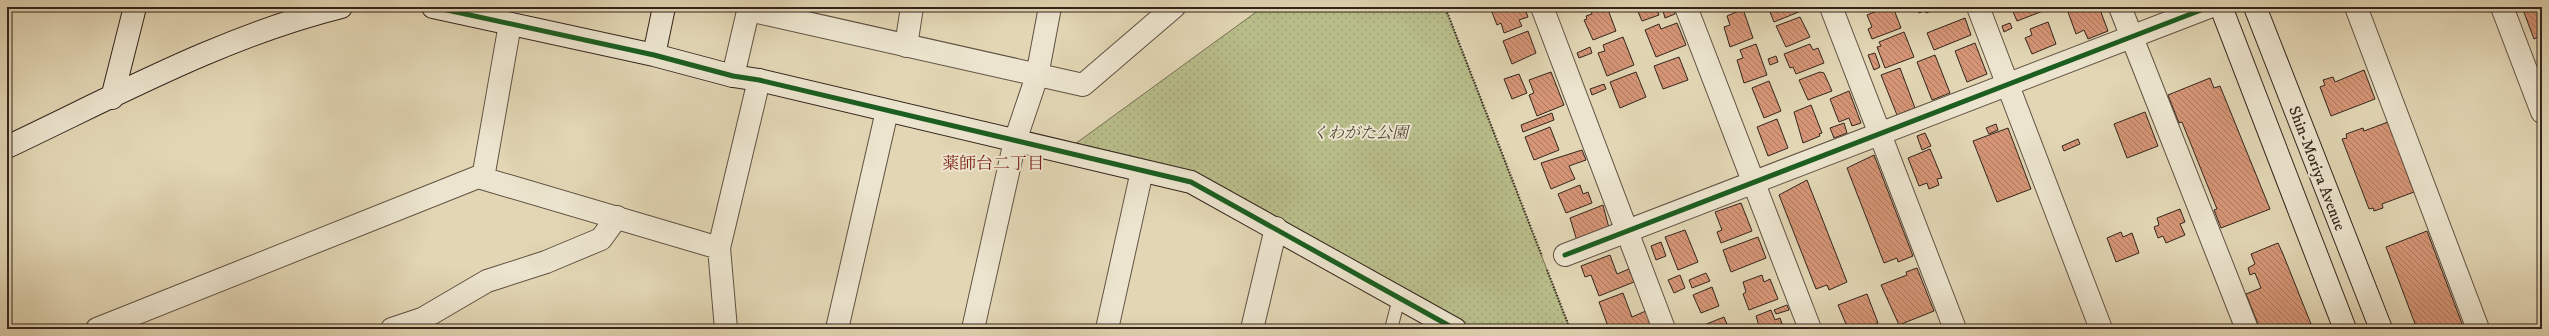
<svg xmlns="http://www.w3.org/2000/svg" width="2549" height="336" viewBox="0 0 2549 336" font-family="'IM FELL DW Pica','Noto Serif JP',serif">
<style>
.grass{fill:url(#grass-dots);stroke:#767153}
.building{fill:url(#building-back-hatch);stroke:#33251c}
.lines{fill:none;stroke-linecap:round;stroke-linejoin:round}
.lane-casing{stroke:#5f5142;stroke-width:14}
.street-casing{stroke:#5f5142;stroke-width:24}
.secondary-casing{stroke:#33251c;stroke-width:24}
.path{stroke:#33251c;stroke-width:2.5;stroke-dasharray:1 2;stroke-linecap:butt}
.lane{stroke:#ece4ce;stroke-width:12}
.street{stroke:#ece4ce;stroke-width:22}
.secondary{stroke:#ece4ce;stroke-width:22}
.cycleway-casing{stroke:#ece4ce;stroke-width:8}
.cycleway{stroke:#1b5e20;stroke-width:5}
.labels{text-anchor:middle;stroke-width:4;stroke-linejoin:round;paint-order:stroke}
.park-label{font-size:16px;font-style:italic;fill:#544b38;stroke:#ece4ce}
.street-label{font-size:16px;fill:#33251c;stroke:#ece4ce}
.neighbourhood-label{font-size:17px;fill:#7a1f14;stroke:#ece4ce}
</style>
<defs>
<pattern id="grass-dots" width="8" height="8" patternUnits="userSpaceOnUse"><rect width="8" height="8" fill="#b8bd8a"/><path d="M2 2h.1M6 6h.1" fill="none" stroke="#9fa276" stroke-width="1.8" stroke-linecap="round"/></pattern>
<pattern id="building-back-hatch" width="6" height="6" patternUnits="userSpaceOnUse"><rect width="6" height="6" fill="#d59576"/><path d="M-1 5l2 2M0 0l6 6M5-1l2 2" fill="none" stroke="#ad7960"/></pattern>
</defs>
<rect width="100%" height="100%" fill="#e2d6b4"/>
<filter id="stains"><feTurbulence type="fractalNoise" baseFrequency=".005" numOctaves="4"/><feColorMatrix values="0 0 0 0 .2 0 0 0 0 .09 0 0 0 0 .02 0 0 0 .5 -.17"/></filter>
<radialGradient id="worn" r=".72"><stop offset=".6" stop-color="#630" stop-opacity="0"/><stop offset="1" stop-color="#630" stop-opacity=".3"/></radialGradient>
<path class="grass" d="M1263 7H1445L1570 329H1455L1191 182 1064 152Z"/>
<path class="building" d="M1490 7H1524L1528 17 1519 20 1522 26 1504 33 1501 23 1497 25Z
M1595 7H1607L1616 31 1593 40 1584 20 1587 19 1586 16 1592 14 1590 9Z
M1636 7H1664L1657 10 1659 15 1642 21Z
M1673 7 1675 14 1665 18 1663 11Z
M1768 7H1805L1806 9 1774 22Z
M1859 7H1871L1860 11Z
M1887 7H1893L1901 28 1872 39 1868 29 1872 27 1867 15Z
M1916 7H1941L1926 13V10L1919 13Z
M2011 7H2041L2043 11 2017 21Z
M2080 7H2099L2108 31 2088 39 2084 30 2076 34 2068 12Z
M2522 7H2542V35L2534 39Z
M1743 9 1753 38 1730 47 1724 27 1730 25 1727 16Z
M1800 17 1810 37 1786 47 1776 26Z
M1965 18 1971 35 1934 50 1927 33Z
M2048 22 2056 44 2032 54 2025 38 2032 35 2030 29Z
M1677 23 1686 45 1656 57 1645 30 1659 24 1661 29Z
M2010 23 2012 28 2004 32 2002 26Z
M1528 31 1536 53 1512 64 1503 41Z
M1904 32 1914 57 1885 68 1877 47 1881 46 1879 42Z
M1623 37 1634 65 1607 76 1598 53 1605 51 1603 45Z
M1975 43 1987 74 1967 82 1955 51Z
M2542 43V58L2537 45Z
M1756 44 1767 75 1744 83 1737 60 1743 58 1740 50Z
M1810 44 1813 50 1818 48 1824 63 1796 74 1793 67 1790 68 1784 54Z
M1590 47 1592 53 1579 58 1577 53Z
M1875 53 1880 67 1874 70 1868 55Z
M1935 55 1950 93 1932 100 1917 62Z
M1776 56 1778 62 1770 65 1768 59Z
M1679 57 1688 80 1663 89 1654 66Z
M1900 68 1915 108 1897 115 1881 75Z
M2364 70 2375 99 2331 116 2320 87 2325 85 2323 80 2333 77 2335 82Z
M1551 72 1564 105 1537 116 1529 95 1534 93 1529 80Z
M1636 72 1646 97 1620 108 1610 82Z
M1820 72 1824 73 1832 91 1808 100 1799 80Z
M1519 74 1527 93 1512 99 1504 79Z
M2210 78 2214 88 2220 86 2270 209 2221 228 2214 210 2217 209 2182 122 2179 123 2168 95Z
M1769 81 1781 111 1764 118 1752 88Z
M1604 84 1606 89 1592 95 1590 89Z
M1849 91 1861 123 1852 126 1849 118 1839 122 1830 99Z
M1811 105 1822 133 1819 134 1820 136 1803 143 1794 112Z
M2145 112 2158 146 2127 158 2114 124Z
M1552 113 1554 120 1523 132 1521 125Z
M1777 119 1788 148 1768 156 1757 127Z
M2388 122 2414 192 2382 204 2383 208 2374 211 2373 208 2369 209 2342 139 2347 138 2346 134 2363 128 2364 131Z
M1844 123 1847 133 1834 138 1830 128Z
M1996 124 1998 130 1989 134 1986 128Z
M1550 127 1559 150 1534 160 1525 137Z
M2008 128 2031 189 1997 202 1973 141Z
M1925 133 1931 146 1922 150 1917 136Z
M2078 139 2080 144 2064 151 2062 146Z
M1930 149 1942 178 1937 179 1939 185 1929 189 1927 183 1919 186 1908 158Z
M1582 150 1586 160 1569 166 1575 179 1551 189 1541 163Z
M1874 155 1913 256 1898 262 1897 258 1884 263 1847 168Z
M1807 180 1847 282 1829 290 1827 285 1816 289 1779 195Z
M1580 185 1583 194 1588 192 1592 203 1566 213 1558 194Z
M1741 203 1752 231 1721 243 1717 232 1722 230 1715 212Z
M1603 205 1609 228 1577 241 1570 218Z
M2180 209 2185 222 2180 224 2185 235 2166 243 2163 236 2158 238 2154 227 2159 225 2157 218Z
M1685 230 1698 262 1678 270 1665 237Z
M2427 231 2464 329H2417L2386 247Z
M2121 232 2123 237 2132 233 2139 253 2116 262 2107 238Z
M1758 237 1766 258 1731 272 1723 250Z
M1661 242 1666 256 1656 260 1651 246Z
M2278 243 2283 254 2313 329H2260L2246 294 2261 288 2255 273 2250 275 2248 268 2255 264 2251 254Z
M1610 255 1617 274 1629 269 1634 282 1599 296 1591 275 1585 277 1581 266Z
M1917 268 1934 311 1899 325 1881 285 1907 275 1906 272Z
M1706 273 1710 281 1692 288 1689 280Z
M1680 275 1685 288 1674 293 1668 280Z
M1762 275 1764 282 1770 279 1778 299 1749 310 1743 294 1746 292 1743 282Z
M1712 287 1719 306 1701 313 1693 295Z
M1623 293 1632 317 1648 310 1654 325 1644 329H1609L1599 302Z
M1867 294 1878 323 1863 329H1848L1838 305Z
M1787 305 1789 310 1776 314 1774 310Z
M1771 310 1775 320 1780 318 1784 329H1757L1759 326 1756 316Z
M1724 317 1729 329H1706L1704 325Z
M1926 324 1928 329H1914L1922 326Z"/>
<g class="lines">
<defs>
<path id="lane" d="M1391 329 1399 298"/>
<path id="street" d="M1542 7 1664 329
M1686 7 1810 329
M1831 7 1955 329
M1978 7 2101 329
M2120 7 2247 329
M2356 7 2478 329
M2502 7 2542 112
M749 10 1083 85 1174 7
M906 46 912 7
M733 76 749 7
M483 178 510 24
M1565 255 2209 7
M97 329 478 177 719 248
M392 329 422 319 487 281 546 262 601 239 617 217
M726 329 719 248 759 80
M837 329 887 111
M973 329 1015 141 1037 76 1050 7
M1107 329 1142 171
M1252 329 1276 228"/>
<path id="secondary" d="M433 7 654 55 733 76 759 80 1191 182 1455 329
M2221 7 2345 329
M2255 7 2381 329
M654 55 664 7
M112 98 135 7
M7 147C115 96 224 36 341 7"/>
</defs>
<use href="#lane" class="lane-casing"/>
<use href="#street" class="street-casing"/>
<use href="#secondary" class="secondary-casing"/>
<path class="path" d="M1445 7 1542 256
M1547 270 1570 329"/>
<use href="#lane" class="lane"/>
<use href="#street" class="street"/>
<use href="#secondary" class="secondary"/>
<defs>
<path id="cycleway" d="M433 7 654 55 733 76 759 80 1191 182 1455 329
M1565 255 2209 7"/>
</defs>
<use href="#cycleway" class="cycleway-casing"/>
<use href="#cycleway" class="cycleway"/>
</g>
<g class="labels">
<g class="park-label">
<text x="1360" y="138">くわがた公園</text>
</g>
<g class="street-label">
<text transform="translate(2318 168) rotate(69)" y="6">Shin-Moriya Avenue</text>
</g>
<g class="neighbourhood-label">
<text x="993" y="169">薬師台二丁目</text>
</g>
</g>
<rect width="2549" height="336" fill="none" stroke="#e2d6b4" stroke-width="24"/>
<rect x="8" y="8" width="2533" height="320" fill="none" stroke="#33251c" stroke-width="2"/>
<rect x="12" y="12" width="2525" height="312" fill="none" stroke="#33251c"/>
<rect width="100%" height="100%" filter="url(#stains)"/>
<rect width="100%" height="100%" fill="url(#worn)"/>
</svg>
